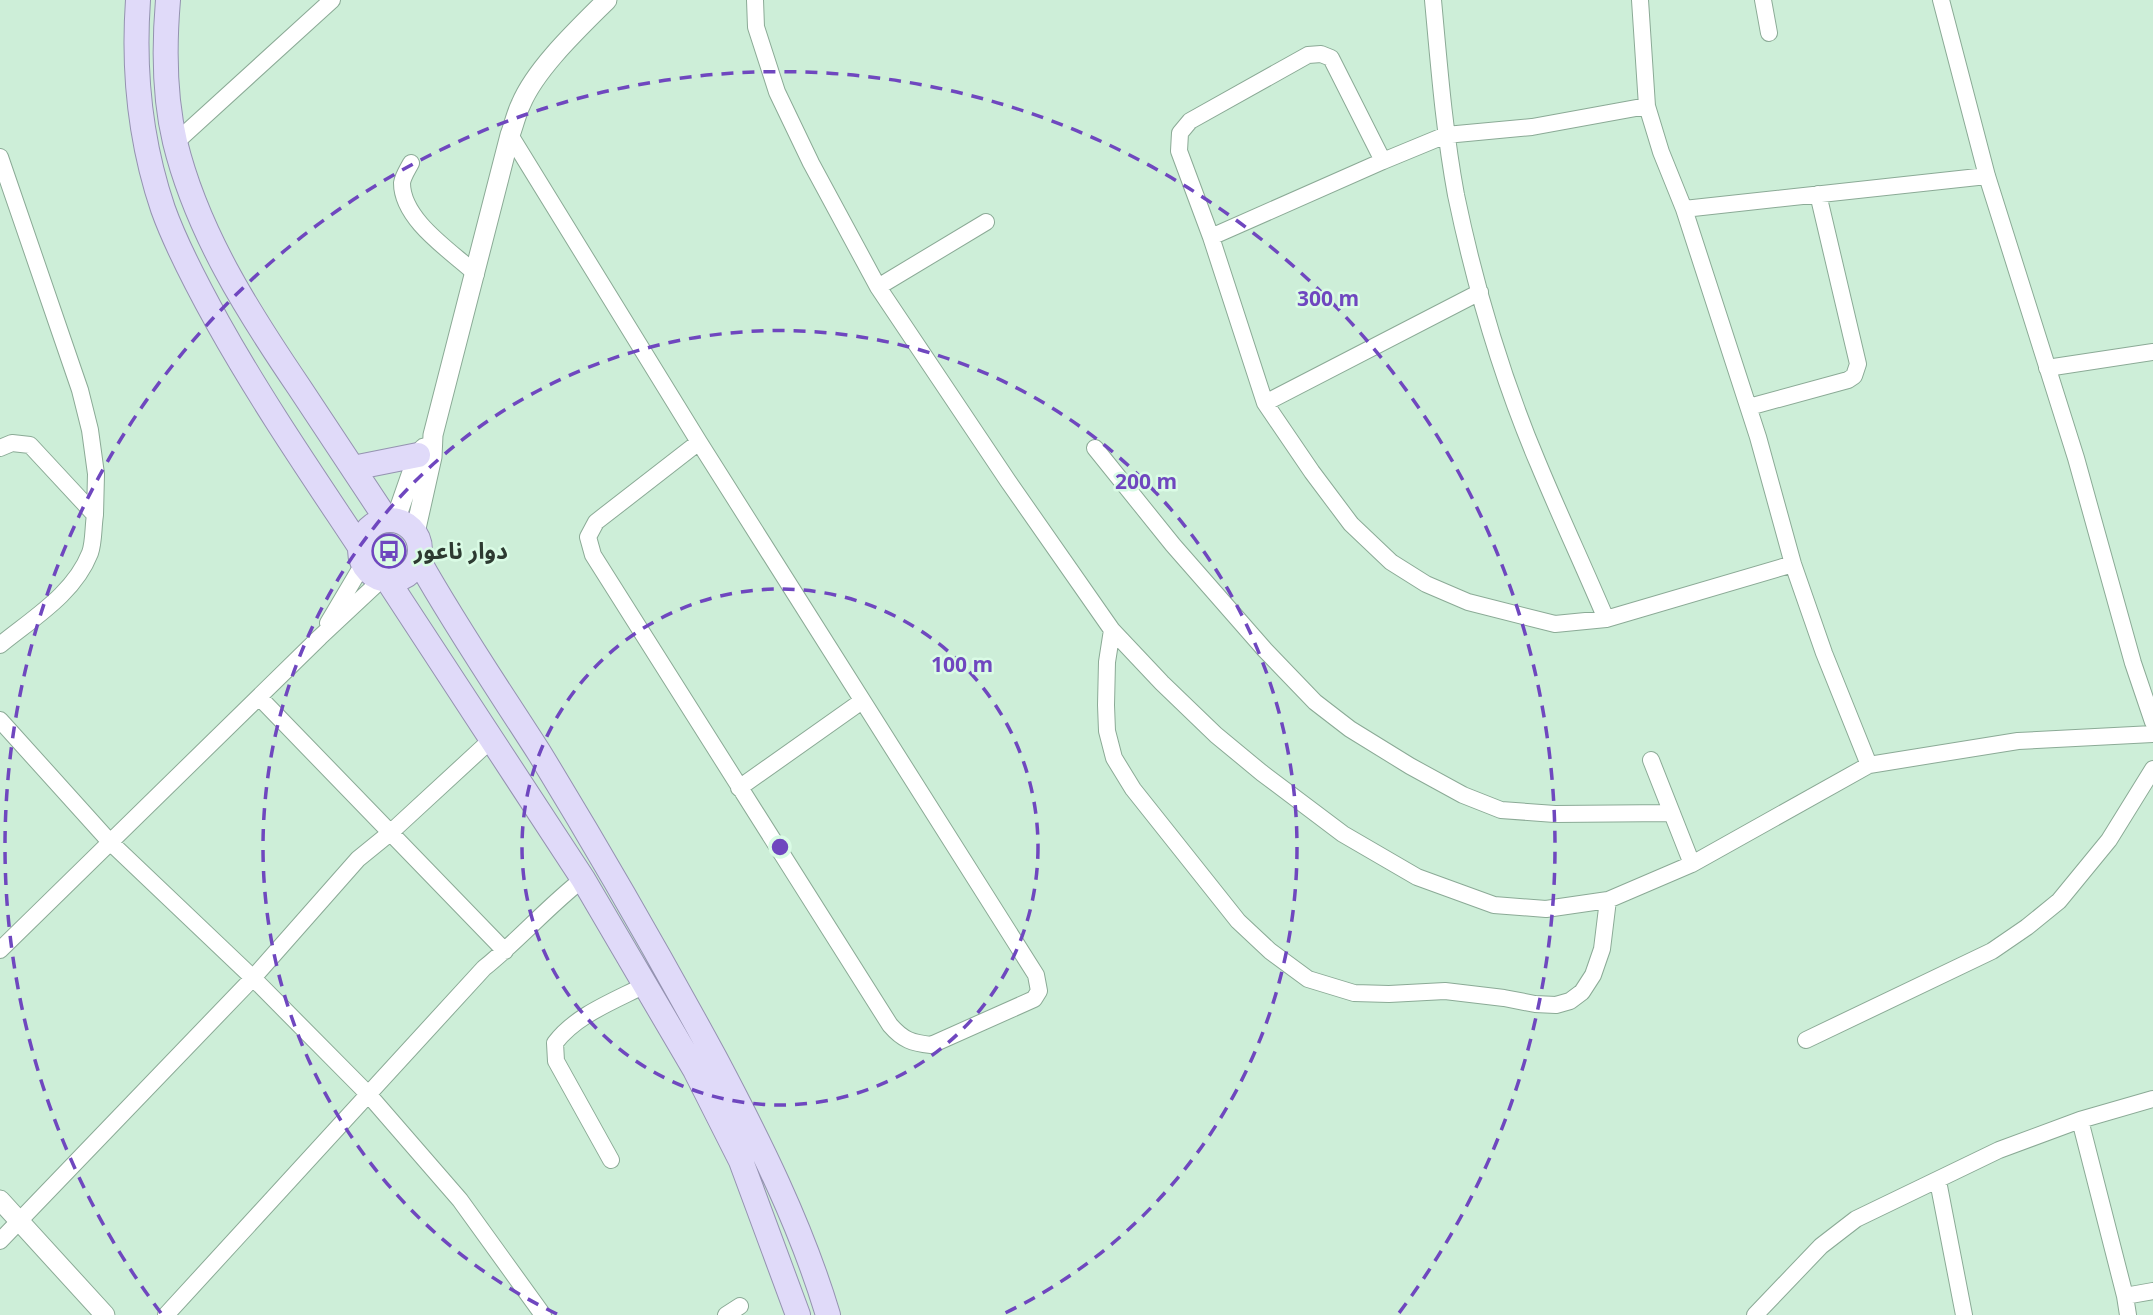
<svg xmlns="http://www.w3.org/2000/svg" width="2153" height="1315" viewBox="0 0 2153 1315" font-family="'Open Sans','Noto Sans Arabic',sans-serif">
<style>
.lines{fill:none;stroke-linecap:round;stroke-linejoin:round}
.minor-casing{stroke:#8baa96;stroke-width:18}
.tertiary-casing{stroke:#8baa96;stroke-width:21}
.primary-casing{stroke:#9492b0;stroke-width:26}
.minor{stroke:#fff;stroke-width:16}
.tertiary{stroke:#fff;stroke-width:19}
.primary{stroke:#e0daf9;stroke-width:24}
.ring{fill:none;stroke:#6f47bf;stroke-width:3.5;stroke-dasharray:12 9}
.labels{text-anchor:middle;stroke-width:5;stroke-linejoin:round;paint-order:stroke}
.poi-label{font-size:23px;font-weight:bold;fill:#2d3a31;stroke:#dafbe5;text-anchor:start}
.centre{fill:#6f47bf;stroke:#dafbe5;stroke-width:3.5}
.ring-label{font-size:21px;text-anchor:middle;font-weight:bold;fill:#6f47bf;stroke:#dafbe5;stroke-width:5;stroke-linejoin:round;paint-order:stroke}
</style>
<rect width="100%" height="100%" fill="#cdeed8"/>
<g class="lines">
<defs>
<path id="minor" d="M755 0 756 27 777 92 811 163 878 287 1008 481 1112 630 1162 683 1216 735 1262 773 1343 834 1417 877 1494 905 1546 909 1608 900 1692 864 1869 765 2018 741 2153 734
M1433 0C1439 65 1444 130 1456 195 1475 286 1502 378 1538 463 1560 516 1584 567 1606 619
M1640 0 1647 106 1661 152 1684 209 1758 437 1793 564 1824 653 1869 765
M1763 0 1769 33
M1941 0 1987 176 2076 458 2133 663 2153 722
M1647 106 1532 127 1446 135 1383 161 1211 237 1265 403 1312 472 1351 524 1391 562 1426 584 1468 602 1555 624 1606 619 1793 564
M510 135 699 442 1036 975 1039 991 1034 999 931 1045C912 1043 903 1040 890 1025L593 555 588 537 596 522 699 442
M175 143 332 0
M0 157 80 390 90 430 96 474 95 515
M411 163C408 169 403 176 402 183 402 220 451 251 476 274
M1684 209 1987 176
M1211 237 1179 151 1180 133 1190 121 1308 55 1321 54 1331 58 1383 161
M878 287 986 222
M2047 368 2153 352
M1265 403 1480 292
M1749 407 1848 380 1854 376 1858 364 1818 194
M0 448 12 443 30 445 95 515C93 527 94 542 90 553 74 594 33 618 0 645
M1095 448 1173 545 1265 650 1315 702 1350 729 1410 766 1463 795 1501 810 1555 814 1672 813
M328 623 363 564
M1112 630 1107 662 1106 705 1107 731 1114 758 1133 789 1238 921 1270 951 1308 979 1354 993 1389 994 1445 991 1504 998 1535 1004 1556 1005 1570 1001 1582 992 1593 975 1602 949 1608 900
M259 697 505 951
M0 720 110 842 253 978 368 1094 460 1200 543 1315
M1651 760 1692 864
M739 788 862 701
M0 950 320 637 381 580
M1806 1040 1992 951 2027 927 2059 901 2109 840 2153 769
M2080 1120 2125 1296 2128 1315
M611 1160 556 1061 555 1043C576 1015 614 1001 645 985
M1938 1181 1964 1315
M0 1241 253 978 358 859 390 833 492 739
M2125 1296 2153 1291
M166 1315 484 968C519 940 548 906 583 879
M726 1315 740 1306
M1755 1315 1821 1246 1856 1219 1999 1150 2080 1120 2153 1099"/>
<path id="tertiary" d="M395 521 418 455 424 448
M415 533 432 457 433 435 510 135C514 125 516 114 521 104 536 68 580 27 607 0
M0 1200 105 1315"/>
<path id="primary" d="M138 0C133 71 140 141 163 209 177 248 198 287 218 323 261 400 311 473 360 547
M168 0C164 47 164 96 175 142 197 232 248 312 299 387 329 432 358 476 387 520
M353 468 418 455
M360 550a30 30 0 1 1 60 0a30 30 0 1 1-60 0Z
M419 561C456 627 499 690 540 754 601 854 659 955 715 1058 759 1141 801 1225 828 1315
M388 581 583 879 695 1070 741 1161 798 1315"/>
</defs>
<use href="#minor" class="minor-casing"/>
<use href="#tertiary" class="tertiary-casing"/>
<use href="#primary" class="primary-casing"/>
<use href="#minor" class="minor"/>
<use href="#tertiary" class="tertiary"/>
<use href="#primary" class="primary"/>
</g>
<g class="ring">
<circle cx="780" cy="847" r="258"/>
<path d="M557 1314A517 517 0 1 1 1003 1314"/>
<path d="M161 1313A775 775 0 1 1 1399 1313"/>
</g>
<defs>
<symbol id="bus-ring" viewBox="-11 -11 22 22"><circle r="9.5" fill="#dafbe5" stroke="#6f47bf" stroke-width="1.5"/><path d="M-5-6H5V4H4V6H2V4H-2V6H-4V4H-5ZM-3.5-4V0h7V-4ZM-3.5 1.2v1.5H-2V1.2ZM2 1.2v1.5H3.5V1.2Z" fill="#6f47bf"/></symbol>
</defs>
<g fill-rule="evenodd">
<use href="#bus-ring" x="370" y="532" width="38" height="38"/>
</g>
<g class="labels">
<g class="poi-label">
<text x="414" y="559">دوار ناعور</text>
</g>
</g>
<circle cx="780" cy="847" r="10" class="centre"/>
<g class="ring-label">
<text x="1328" y="306">300 m</text>
<text x="1146" y="489">200 m</text>
<text x="962" y="672">100 m</text>
</g>
</svg>
